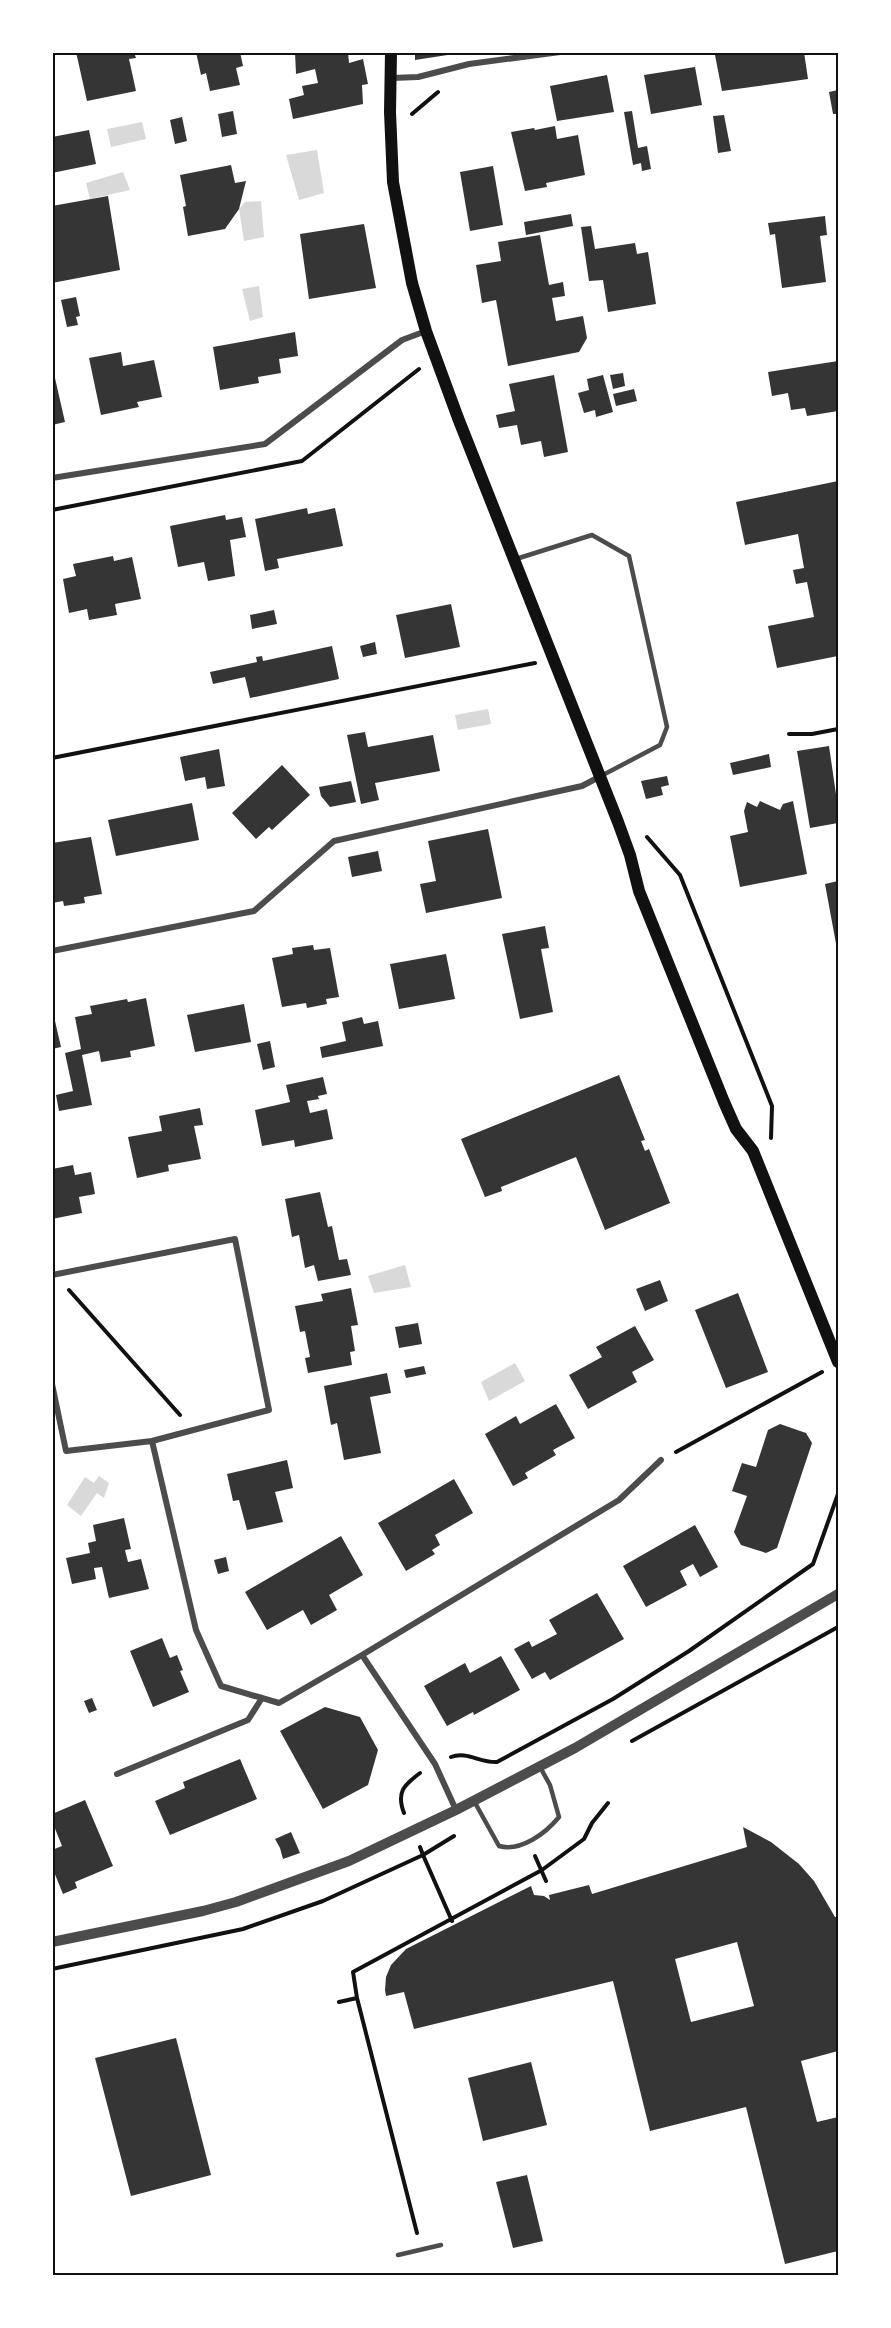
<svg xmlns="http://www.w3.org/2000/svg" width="891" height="2328" viewBox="0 0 891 2328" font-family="Commissioner,sans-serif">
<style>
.water{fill:#d9d9d9}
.building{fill:#353535;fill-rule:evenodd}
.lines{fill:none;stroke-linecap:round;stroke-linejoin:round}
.path{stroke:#111;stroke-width:4}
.service{stroke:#4c4c4c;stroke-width:4.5}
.minor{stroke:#4c4c4c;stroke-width:6}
.tertiary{stroke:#4c4c4c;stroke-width:10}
.secondary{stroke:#111;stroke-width:12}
.neatline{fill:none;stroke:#111;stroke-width:2}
</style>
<rect width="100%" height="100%" fill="#fff"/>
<path class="water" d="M142 122 146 139 111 147 107 129Z
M317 150 324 193 299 200 286 155Z
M123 172 130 190 90 199 86 183Z
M261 201 264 237 244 241 239 209 245 202Z
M259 286 263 317 250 321 242 289Z
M488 709 491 724 458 730 455 715Z
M405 1265 411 1287 374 1293 368 1276Z
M515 1363 525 1381 489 1401 481 1382Z
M99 1476 109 1483 104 1498 97 1493 81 1516 67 1505 85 1477 94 1483Z"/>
<path class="building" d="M76 52H134L136 58 129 59 136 91 87 101Z
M196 52H240L243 66 236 68 240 85 210 91 206 73 201 75Z
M295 52H348L349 63 363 59 368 84 362 85 363 104 293 119 289 99 304 95 302 86 318 83 315 69 296 74Z
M415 52H454V54L415 60Z
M732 52H804L808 79 722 91 715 55Z
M695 67 702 105 651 114 644 75Z
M607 75 614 112 557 121 550 86Z
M838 90V114H833L829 92Z
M233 111 237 134 222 137 218 114Z
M632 111 638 148 647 146 651 169 642 171 641 163 633 165 624 112Z
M724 115 731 151 718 153 713 116Z
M182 117 187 141 175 144 170 120Z
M555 126 557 139 578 135 585 175 546 183 547 187 525 191 511 132 534 128 535 130Z
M89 130 96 164 52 173V137Z
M231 165 235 183 246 181 239 209 225 229 188 236 183 207 186 206 180 175Z
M493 166 503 225 470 231 460 172Z
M108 196 120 270 52 283V206Z
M571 214 573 226 526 235 524 222Z
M825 216 827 235 820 236 826 282 782 288 775 234 770 235 768 223Z
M364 224 376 288 309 299 300 234Z
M591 226 595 249 635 243 637 254 648 252 656 304 608 312 603 280 589 281 581 227Z
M540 235 549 285 563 282 565 296 552 298 556 321 583 316 587 338 579 352 508 366 496 300 482 303 476 265 501 261 498 242Z
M76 297 80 316 76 317 78 325 67 327 61 300Z
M295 332 298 356 279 359 281 373 258 377 259 383 220 390 213 347Z
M121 352 123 366 154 360 162 397 137 402 139 407 101 415 89 358Z
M838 361V411L807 416 805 408 791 410 788 393 772 396 768 372Z
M52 365 65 422 52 425Z
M623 373 625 386 613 389 610 375Z
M554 375 568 452 544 457 541 441 521 445 517 425 499 428 496 415 515 411 509 384Z
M603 375 613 412 596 417 595 410 584 413 578 393 589 390 587 379Z
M634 389 637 401 616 406 613 394Z
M838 481V656L777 668 768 626 814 617 807 582 796 584 793 570 804 568 798 534 745 545 736 502Z
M307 508 308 514 335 508 343 546 277 559 279 568 265 571 255 519Z
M225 515 226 520 242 517 246 537 230 540 235 576 208 581 204 562 178 567 170 526Z
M113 556 114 561 132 557 141 599 115 604 117 615 89 620 87 609 69 613 63 579 76 576 73 564Z
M451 604 460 647 405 658 396 615Z
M274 610 277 624 252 629 250 615Z
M375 642 377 654 363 657 360 646Z
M332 646 339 679 250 698 245 677 213 684 210 672 257 662 256 657 262 656 263 661Z
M365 732 368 747 433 735 440 771 375 783 379 800 361 804 347 735Z
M829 746 838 808V823L810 828 797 751Z
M219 749 225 786 207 789 205 777 185 781 180 757Z
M769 754 771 767 733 775 730 763Z
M282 765 310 795 272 830 269 827 256 839 232 813Z
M667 776 669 785 661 787 663 795 646 799 641 781Z
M351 781 356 802 330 807 321 796 319 787Z
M760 801 780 810 783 804 793 801 807 874 740 887 730 836 748 832 744 811 747 802 757 807Z
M192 803 199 840 116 856 108 820Z
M488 829 502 898 426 913 420 884 436 881 428 841Z
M91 837 102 894 84 897 85 903 64 906 63 901 52 903V843Z
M378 851 382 871 352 877 348 857Z
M838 881V949H837L825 884Z
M545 926 549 948 541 949 553 1012 520 1019 502 934Z
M313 945 314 950 330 948 339 997 326 999 327 1004 307 1008 306 1003 282 1007 272 958 293 954 292 948Z
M446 954 455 999 399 1009 390 964Z
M146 998 155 1046 130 1051 131 1057 101 1062 99 1051 82 1055 92 1105 59 1111 56 1095 73 1091 65 1053 81 1049 75 1017 92 1014 90 1006 127 999 128 1002Z
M244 1004 251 1042 195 1052 187 1015Z
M52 1008 61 1047 52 1049Z
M362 1017 364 1024 378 1021 383 1046 322 1058 320 1047 346 1041 342 1022Z
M270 1041 275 1067 263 1070 257 1044Z
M619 1075 645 1140 641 1141 645 1151 649 1149 670 1203 605 1230 576 1157 501 1187 502 1191 485 1197 461 1139Z
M323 1077 327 1094 318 1096 319 1099 307 1101 310 1113 327 1109 333 1139 295 1147 294 1140 262 1146 255 1110 290 1102 286 1085Z
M200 1108 203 1125 194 1126 201 1159 168 1165 169 1171 137 1178 128 1137 162 1131 159 1116Z
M73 1165 75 1175 91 1172 95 1194 79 1197 82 1213 52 1219V1169Z
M320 1192 328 1227 332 1226 339 1260 347 1259 351 1275 318 1281 314 1265 305 1268 299 1235 292 1237 285 1199Z
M660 1280 668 1301 645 1311 636 1289Z
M351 1288 358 1325 351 1326 355 1351 350 1352 352 1365 308 1373 305 1358 310 1357 305 1331 300 1332 295 1306 323 1301 321 1294Z
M738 1293 768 1372 726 1388 695 1310Z
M418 1323 422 1344 399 1348 395 1327Z
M635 1326 654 1360 632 1372 637 1382 588 1409 569 1375 602 1357 596 1347Z
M424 1366 426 1374 406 1378 404 1370Z
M387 1373 391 1393 370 1397 381 1453 344 1460 337 1423 331 1425 324 1386Z
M556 1404 575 1438 553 1450 556 1455 525 1473 528 1478 513 1486 485 1434 516 1416 520 1424Z
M780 1424 806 1433 812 1443 777 1548 766 1553 741 1545 734 1532 747 1496 732 1491 742 1463 756 1467 768 1430Z
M287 1460 293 1488 275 1492 283 1522 247 1530 239 1500 233 1501 227 1474Z
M454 1479 473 1513 435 1535 440 1545 432 1550 435 1554 406 1571 378 1523Z
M124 1518 131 1549 125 1550 128 1562 141 1559 149 1589 109 1598 102 1567 94 1568 96 1579 72 1584 66 1558 90 1553 88 1543 96 1541 93 1525Z
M695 1525 718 1567 700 1577 693 1564 680 1571 687 1585 646 1607 623 1566Z
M341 1536 363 1575 329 1595 337 1610 311 1625 303 1610 267 1630 245 1592Z
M226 1557 229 1571 218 1574 214 1560Z
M597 1593 624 1639 550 1680 545 1672 532 1679 514 1649 529 1641 532 1647 557 1634 549 1620Z
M162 1638 170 1658 177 1655 183 1670 180 1671 189 1692 153 1707 130 1651Z
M501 1656 520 1690 474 1715 473 1712 447 1726 424 1686 465 1663 470 1673Z
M92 1698 97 1710 89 1713 84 1701Z
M325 1707 360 1717 378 1750 368 1785 323 1809 280 1731Z
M240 1759 257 1799 170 1835 155 1801 185 1788 183 1782Z
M85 1800 113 1866 75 1882 77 1888 63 1894 52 1867V1850L62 1846 52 1821V1814Z
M743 1827 771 1842 799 1864 814 1881 835 1917H838V2051L801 2061 817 2122 838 2117V2251L785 2264 746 2107 650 2131 613 1981 414 2029 404 1992 386 1996 385 1990 386 1977 391 1965 406 1949 531 1886 534 1895 544 1896 550 1900 549 1895 589 1885 592 1894 747 1847ZM737 1942 754 2006 691 2022 675 1959Z
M291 1832 300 1853 283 1859 280 1848 275 1839Z
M176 2038 211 2175 131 2196 95 2058Z
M531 2062 547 2125 483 2141 468 2078Z
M527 2175 543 2241 513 2248 496 2182Z"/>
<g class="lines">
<path class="path" d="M412 114 438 92
M52 510 302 461 419 369
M789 734H812L838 729
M52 758 535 663
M647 837 680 875 772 1106 771 1138
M69 1290 180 1415
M676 1452 822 1372
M632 1741 838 1627
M451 1757C467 1751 480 1763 497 1762L613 1699 689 1651 813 1564 838 1494
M404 1813C396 1792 404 1785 420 1773
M535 1856 546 1881
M452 1921 423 1855 454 1836
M52 1969 243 1929 323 1901 423 1855 420 1847
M339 2002 357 1998
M417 2233 357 1998 353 1972 542 1870 584 1839 592 1823 608 1803"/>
<path class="service" d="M516 559 592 535 629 556 667 727 660 745 601 776
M474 1801 499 1846C521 1852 546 1833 559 1817L550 1785 540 1767
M398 2255 441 2245"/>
<path class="minor" d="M392 78 418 77 469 64 560 52
M52 478 265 444 402 340 426 331
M52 951 254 911 334 841 582 786 601 776
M52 1275 235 1239 269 1410 152 1441 66 1451 52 1384
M152 1441 196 1630 221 1686 279 1703 362 1655 435 1764 456 1810
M362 1655 619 1500 661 1460
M117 1774 248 1720 262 1698"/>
<path class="tertiary" d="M52 1942 203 1911 236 1902 349 1861 456 1810 575 1748 838 1594"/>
<path class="secondary" d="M391 52 390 112 393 182 412 283 426 331 458 418 618 822 630 855 639 891 724 1102 736 1129 753 1151 838 1362"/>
</g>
<rect width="891" height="2328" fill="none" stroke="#ffffff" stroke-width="108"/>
<rect x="54" y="54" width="783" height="2220" class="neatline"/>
</svg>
